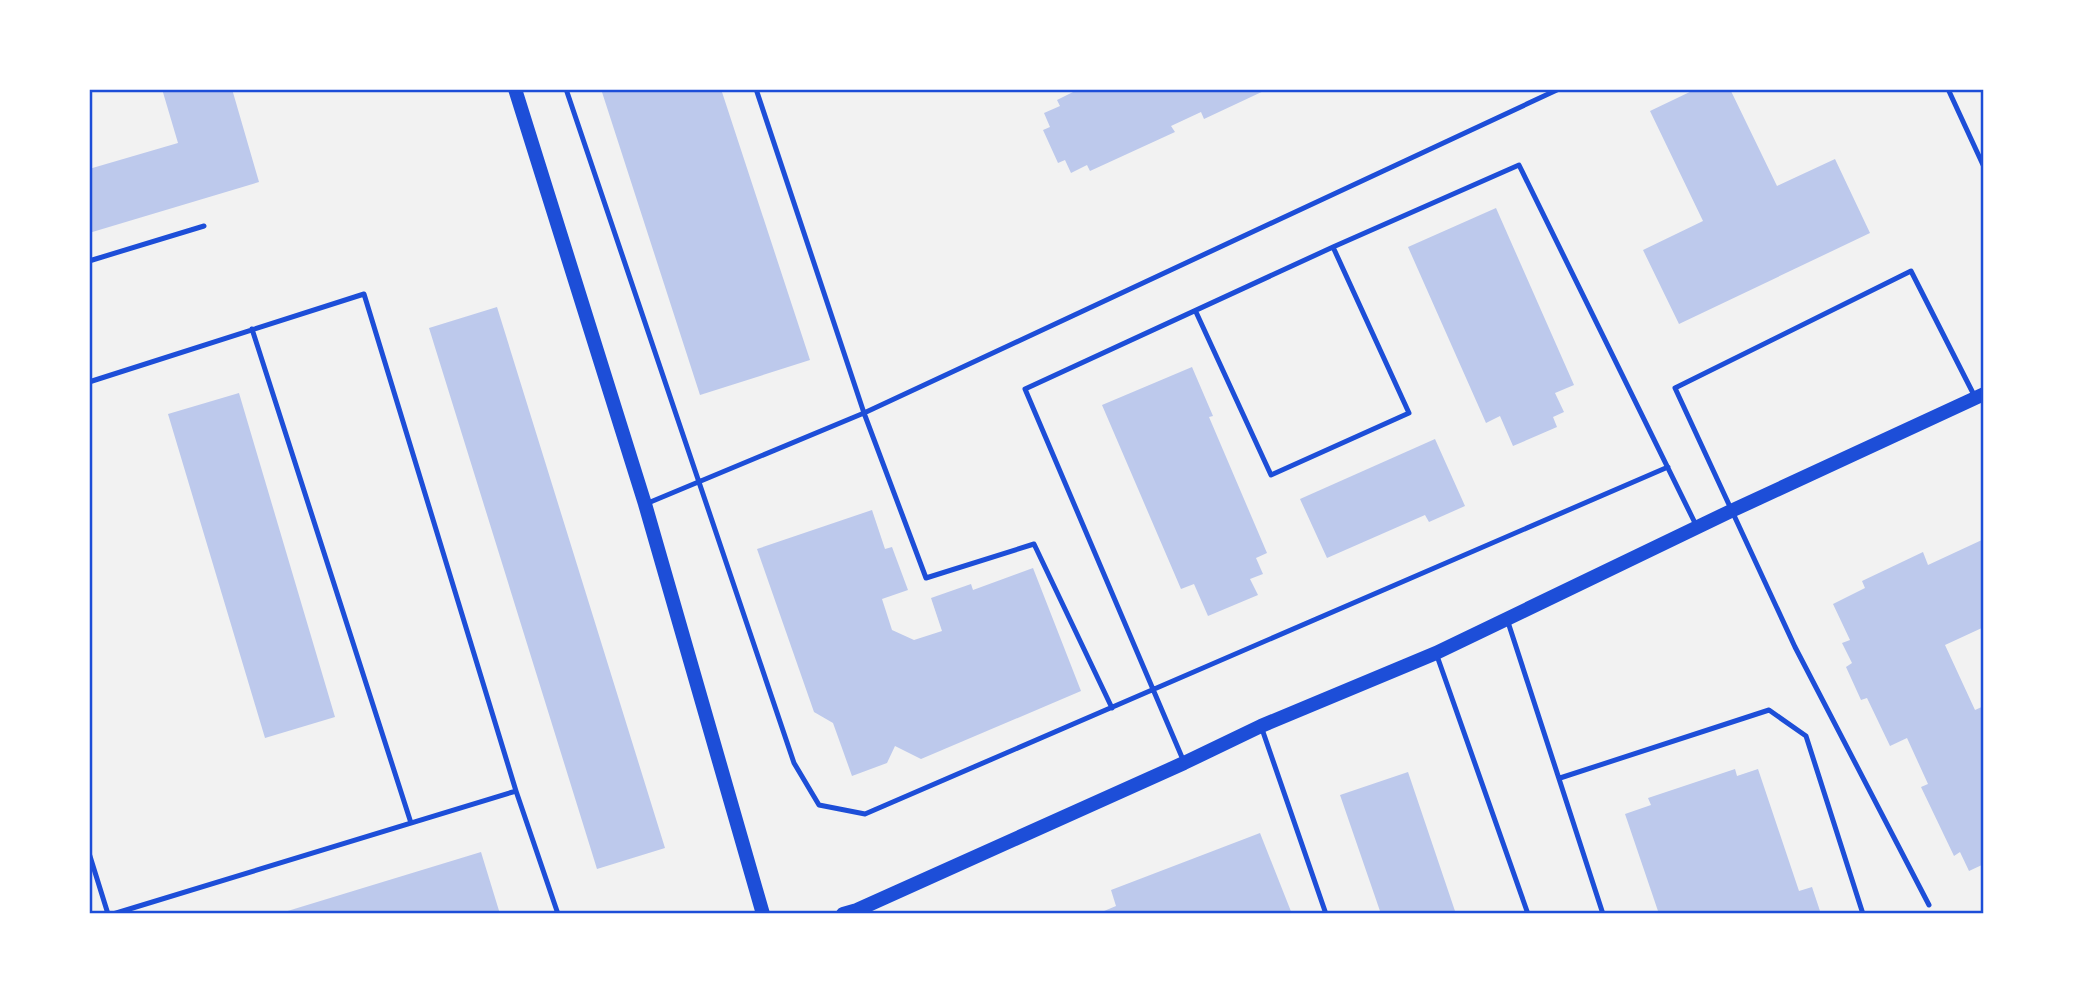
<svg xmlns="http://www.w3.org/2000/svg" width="2073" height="1003" viewBox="0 0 2073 1003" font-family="Ubuntu,sans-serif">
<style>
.building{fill:#bdc9ec}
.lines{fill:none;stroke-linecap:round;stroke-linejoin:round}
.service{stroke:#1d4ed8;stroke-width:5}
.secondary{stroke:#1d4ed8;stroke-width:14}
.neatline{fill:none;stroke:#1d4ed8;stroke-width:2.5}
</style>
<rect width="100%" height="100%" fill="#f2f2f2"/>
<path class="building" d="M162 89H232L259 182 89 233V169L178 143Z
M601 89H721L810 360 700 395Z
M1079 89H1268L1204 119 1201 112 1171 126 1175 132 1090 171 1087 165 1071 173 1065 160 1058 163 1043 130 1050 127 1044 113 1060 106 1057 100Z
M1696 89H1730L1777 186 1835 159 1870 233 1679 324 1643 250 1703 221 1650 111Z
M1496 208 1574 385 1555 393 1564 412 1553 417 1557 427 1513 446 1500 416 1486 423 1408 247Z
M497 307 665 848 597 869 429 328Z
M1192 367 1213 416 1209 417 1267 553 1256 558 1263 574 1250 579 1258 595 1208 616 1194 584 1181 589 1102 405Z
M239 393 335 717 265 738 168 414Z
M1435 439 1465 506 1429 522 1425 515 1327 558 1300 499Z
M872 510 885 549 892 547 908 590 882 599 892 630 914 640 942 631 931 598 971 584 973 590 1033 568 1081 691 921 759 895 746 887 763 852 776 833 723 814 712 757 549Z
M1984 539V627L1945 645 1975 710 1984 706V864L1969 871 1960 852 1954 856 1921 787 1928 784 1907 738 1890 746 1867 698 1861 700 1846 667 1852 663 1842 643 1850 640 1833 604 1865 588 1862 581 1923 552 1928 565Z
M1735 769 1737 776 1758 769 1799 891 1812 887 1821 914H1659L1625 814 1651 805 1648 798Z
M1408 772 1456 914H1381L1340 795Z
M1260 833 1292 914H1097L1116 906 1111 890Z
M481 852 500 914H281V913Z"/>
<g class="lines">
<path class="service" d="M566 89 794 763 819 805 865 814 1668 467
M756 89 864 413 926 578 1034 544 1112 708
M1948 89 1984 167
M89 261 204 226
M1196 312 1271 475 1409 413 1333 247
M252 329 411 823
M89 382 364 294 516 791 558 914
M648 503 864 413 1559 89
M1507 619 1603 914
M1436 653 1528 914
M1262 729 1326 914
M1184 762 1025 389 1333 247 1519 165 1696 525
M1560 778 1769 710 1806 736 1863 914
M89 853 108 914
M1929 905 1795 647 1675 388 1911 271 1975 397
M113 914 516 791"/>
<path class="secondary" d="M515 89 645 504 763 914
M843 914 857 910 1184 763 1261 726 1436 653 1731 511 1984 394"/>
</g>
<rect width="2073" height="1003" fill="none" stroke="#ffffff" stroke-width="182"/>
<rect x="91" y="91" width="1891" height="821" class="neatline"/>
</svg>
